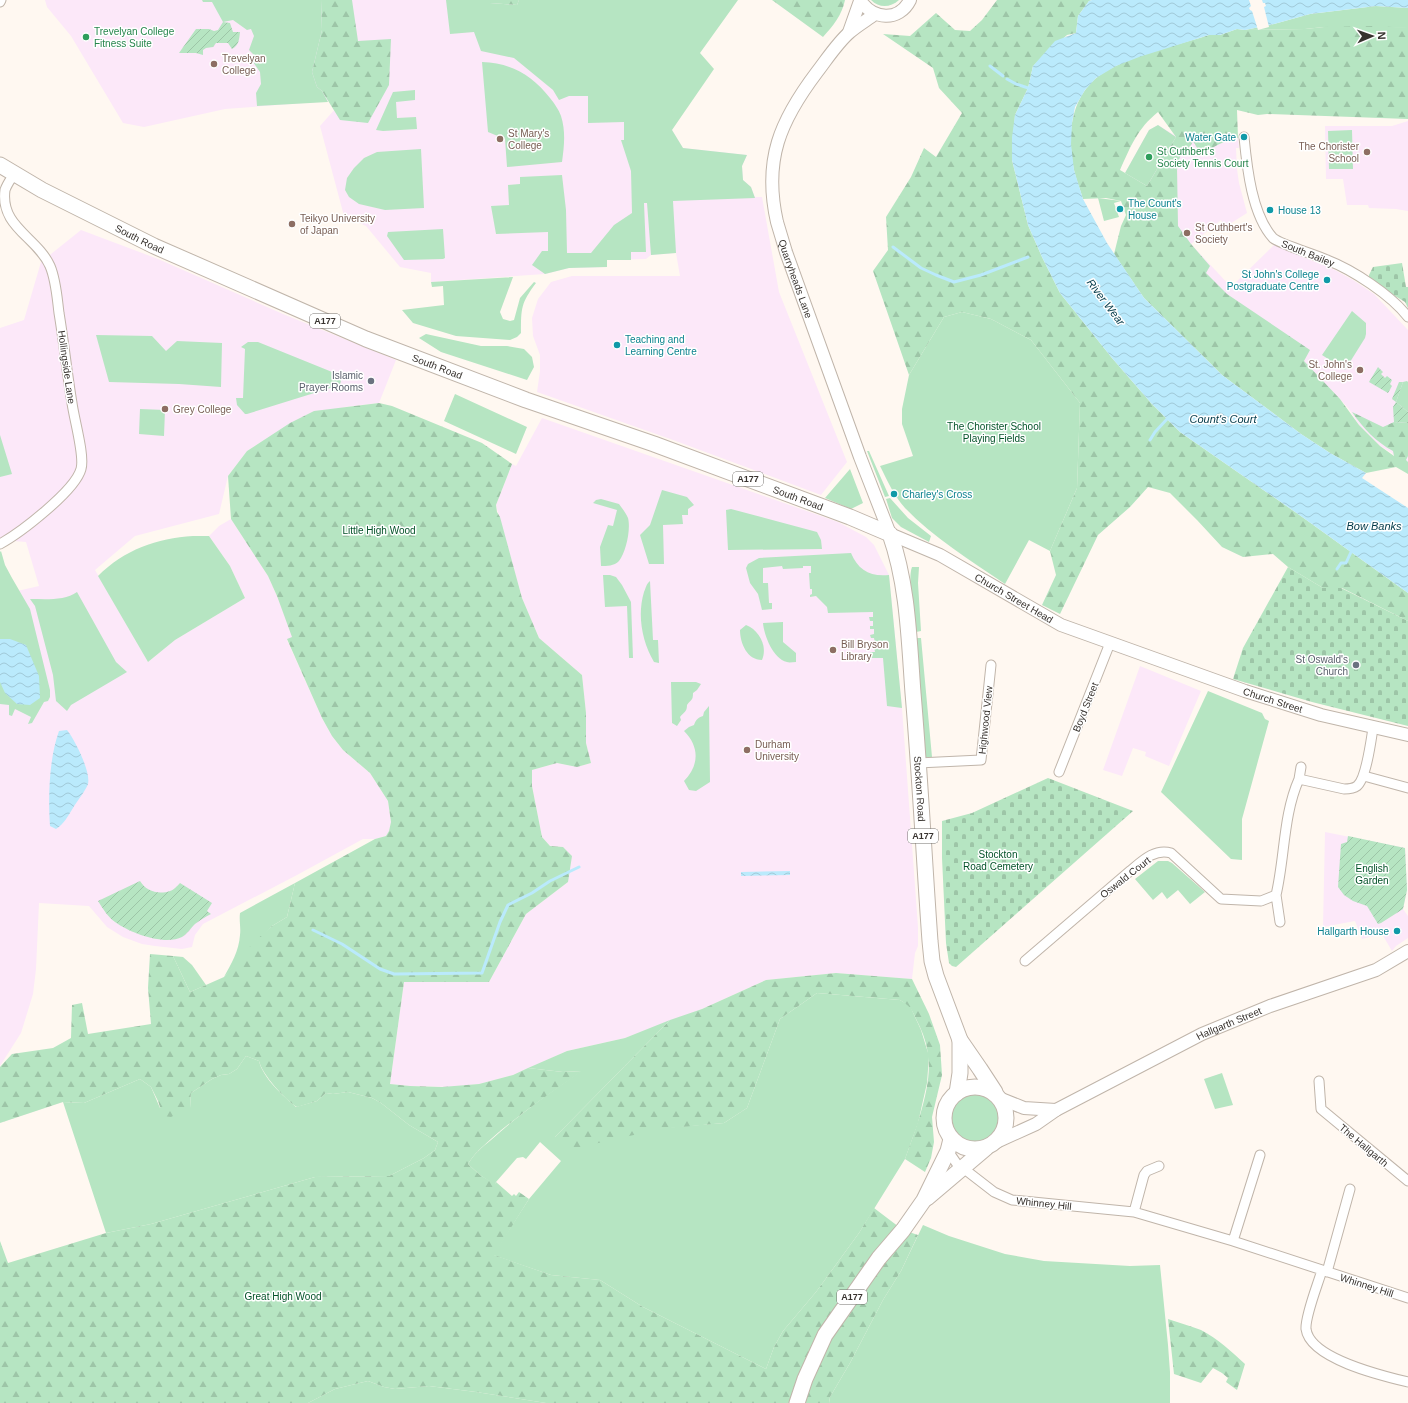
<svg xmlns="http://www.w3.org/2000/svg" width="1408" height="1403" viewBox="0 0 1408 1403" font-family="Arial,sans-serif">
<style>
.education{fill:#fce8f9}
.green{fill:#b6e5c2}
.forest{fill:url(#forest-firs);fill-rule:evenodd}
.cemetery{fill:url(#cemetery-stones)}
.garden{fill:url(#garden-furrows)}
.water{fill:url(#water-waves)}
.pier{fill:#fff8f1}
.lines{fill:none;stroke-linecap:round;stroke-linejoin:round}
.stream{stroke:#baeafc;stroke-width:3}
.minor-casing{stroke:#c0b5aa;stroke-width:11}
.tertiary-casing{stroke:#c0b5aa;stroke-width:14}
.primary-casing{stroke:#c0b5aa;stroke-width:17}
.minor{stroke:#fff;stroke-width:9}
.tertiary{stroke:#fff;stroke-width:12}
.primary{stroke:#fff;stroke-width:15}
.leisure-dot{fill:#2e9e5b;stroke:#fff;stroke-width:1.5}
.education-dot{fill:#8d6e63;stroke:#fff;stroke-width:1.5}
.culture-dot{fill:#0f9aa8;stroke:#fff;stroke-width:1.5}
.worship-dot{fill:#6b7280;stroke:#fff;stroke-width:1.5}
.labels{text-anchor:middle;stroke-width:3;stroke-linejoin:round;paint-order:stroke}
.shield{fill:#fff;stroke:#73706d;stroke-width:1}
.shield-label{font-size:9px;font-weight:bold;fill:#37322e}
.leisure-label{font-size:10px;fill:#27864d;stroke:#fff;text-anchor:start}
.education-label{font-size:10px;fill:#785e54;stroke:#fff;text-anchor:start}
.culture-label{font-size:10px;fill:#0d838f;stroke:#fff;text-anchor:start}
.street-label{font-size:10px;fill:#37322e;stroke:#fff}
.worship-label{font-size:10px;fill:#5b616d;stroke:#fff;text-anchor:end}
.park-label{font-size:10px;fill:#035228;stroke:#fff}
.water-label{font-size:11px;font-style:italic;fill:#013948;stroke:#fff}
</style>
<defs>
<pattern id="forest-firs" width="22" height="20" patternUnits="userSpaceOnUse"><rect width="22" height="20" fill="#b6e5c2"/><path d="M5 1l3.5 6h-7zM16 11l3.5 6h-7z" fill="#9dc5a7"/></pattern>
<pattern id="cemetery-stones" width="16" height="16" patternUnits="userSpaceOnUse"><rect width="16" height="16" fill="#b6e5c2"/><path d="M2 7V4a2 2 0 0 1 4 0v3zM10 15v-3a2 2 0 0 1 4 0v3z" fill="#9dc5a7"/></pattern>
<pattern id="garden-furrows" width="10" height="10" patternUnits="userSpaceOnUse"><rect width="10" height="10" fill="#b6e5c2"/><path d="M-1 1l2-2M0 10L10 0M9 11l2-2" fill="none" stroke="#9dc5a7"/></pattern>
<pattern id="water-waves" width="16" height="10" patternUnits="userSpaceOnUse"><rect width="16" height="10" fill="#baeafc"/><path d="M0 5q4-4 8 0t8 0" fill="none" stroke="#a0c9d8"/></pattern>
</defs>
<rect width="100%" height="100%" fill="#fff8f1"/>
<path class="education" d="M45 0H490V3L517 5 519 0H540L564 42 672 130 683 148 747 155 742 166 743 180 751 187 755 197H762L779 292 847 462 821 495 673 440 537 392 540 371V355L533 336 532 318 538 299 551 282 572 276H680L676 253 651 255 646 259 607 260V267L569 268 545 274 431 282V273L400 267 366 226 344 216 320 126 343 100 225 109 144 127 123 123 71 36 47 7Z
M1408 121V211L1396 209 1369 208 1368 205H1347L1343 179H1326L1325 126H1392Z
M1158 125 1176 136 1193 140 1202 156 1210 148 1220 143 1238 138 1239 148H1236L1237 169 1239 183 1247 213 1225 227 1221 220 1191 244 1231 287 1274 245 1335 270 1353 280 1374 294 1408 330V462L1394 456 1392 453 1380 446 1359 425 1349 409 1340 399 1303 361 1222 307 1167 230 1162 162 1147 186 1125 173 1149 130Z
M81 230 158 259 283 314 396 360 379 403 345 407 269 437 247 451 228 476 219 514 135 536 95 570 148 662 175 640 245 598 230 566 209 536 219 526 231 519 268 576 277 596 293 638 287 640 322 718 332 736 343 750 370 773 388 801 391 822 389 831 386 836 375 839H363L297 875 203 924 195 935 192 947 182 949 155 946 142 944 123 937 107 927 89 906 39 903 36 969 33 994 21 1033 0 1066V595L39 586 26 542 0 540V328L24 320 41 262Z
M542 418 838 522 866 537 874 545 889 575 902 708 918 927V946L915 953 912 979 836 973 766 980 702 1009 625 1038 567 1051 513 1075 479 1084 451 1087 410 1086 390 1084 404 982H489L526 914 568 882 563 847 550 846 542 837 532 786V770L557 763 577 767 591 763 586 743V713L582 675 539 638 522 598 496 505 512 464 516 466Z
M1140 666 1201 691 1169 766 1145 756 1146 752 1133 748 1122 776 1103 770Z
M1325 832 1405 848 1407 890 1403 909 1408 916V938L1396 946 1392 951 1382 934 1362 939 1355 921 1323 927Z"/>
<path class="green" d="M202 0H321L322 30 312 72 317 87 322 91 328 102 257 106 256 93 261 84 260 72 253 62 254 55 249 50 254 36 251 29 247 30 233 20 223 22 212 2H203Z
M446 0H490V3L517 5 519 0H738L700 53 714 69 672 130 683 148 747 155 742 166 743 180 751 187 755 198 673 201 676 253 651 255 647 203H644L646 252H631V260H607V267L569 268 545 274 532 265 542 251H548V232L496 234 491 206 509 205 508 185 520 184V177L562 175 566 210 567 253H591L614 225 632 213 631 171 621 140H624V122L588 123V96H569L559 100 553 90 514 58 481 51 474 32 450 34Z
M871 0H899C890 8 879 8 871 0Z
M1376 6 1408 8V28L1324 27 1305 29 1245 30 1274 24 1310 14Z
M482 62C511 63 532 75 550 98 554 103 559 110 561 116 566 132 564 147 562 162L507 167 505 139 488 132Z
M415 90V100L396 102 397 118 416 117 417 129 383 131 376 130 393 92Z
M1158 125 1176 137 1147 186 1125 173 1149 130Z
M1352 130 1353 169H1329L1328 131Z
M421 149 424 208 385 210 359 204 349 197 345 190 347 178 354 168 364 158 377 152Z
M1098 198 1121 201 1114 203 1119 217 1104 221Z
M443 229 445 258 443 259 404 260 387 236 388 232Z
M513 277 500 312 503 319 510 321 514 320 520 298 534 282 536 283C521 303 521 308 521 333L517 337 510 340 456 336 413 323 402 310 444 305 443 286 432 287 431 282Z
M1352 311 1366 323V334L1365 338 1345 370 1322 355Z
M962 312 991 319 1031 340 1080 403 1077 488 1050 551 1029 540 1005 584C971 561 933 537 905 508 894 496 887 480 880 466L913 456 902 424V409L909 375 944 317Z
M426 334 481 346H507L524 349 532 357 534 367 527 380 441 352 419 338Z
M96 335 152 336 166 351 177 341 222 343 221 387 179 384 109 382Z
M248 342H258L342 376 340 385 247 414H245L237 405 236 398H243L245 349 241 347Z
M1407 381 1408 382V412L1396 402 1403 382Z
M455 394 527 427 516 454 444 421Z
M140 409 165 410 164 436 139 434Z
M0 435 12 474 0 477Z
M867 451H869L889 496 885 497Z
M850 469 863 503 851 509 825 498Z
M662 490 687 497 694 505 688 509V515H682L683 524 663 525 664 564H649L640 535 650 525Z
M890 498 908 518 931 536 929 542 901 527 892 518 886 499Z
M601 499 619 504C622 508 626 513 628 518 631 529 626 552 619 561 614 566 607 566 601 566L600 547 608 525 613 526 617 510 593 503 596 500Z
M731 509 817 532 821 540 822 549 728 550 726 510Z
M193 536H209L230 566 245 598 175 640 148 662 98 576C124 550 157 538 193 536Z
M1 551 5 565 12 578 30 609 50 690V697L48 701 44 702 32 723 28 724 31 717 15 709 12 716 9 715V705L0 704V552Z
M851 553C858 570 870 577 889 575L902 708 887 706 883 658H871L870 652H875L874 647H871V644L875 643 874 638H871L870 635 874 634V629H870V626H873V621H870L869 617H873V612L828 613 827 607 816 596 810 597V595L812 594V589H810L809 573H811V566H803V568L783 569 782 566 763 568V583H768L769 603H772V609L762 610 758 594 750 583 746 568 748 564 759 558Z
M912 567H919L918 583 921 631 916 632C915 617 907 580 912 567Z
M603 575H610L616 577 622 585 631 602 633 658H629L627 606 605 607Z
M650 581 653 640H658L659 663 654 662C642 642 637 615 644 592 646 588 646 584 650 581Z
M77 592 116 662 127 672 71 705 67 711 56 701 53 675 35 606 30 599C45 599 65 601 77 592Z
M783 622V642L796 653V662C793 662 789 663 787 662 773 659 764 635 763 623Z
M746 625C759 630 768 646 762 660 747 660 740 643 740 630Z
M916 638H921L932 757H924Z
M671 682H696L701 684 697 690 693 693C693 701 691 699 687 705 687 712 684 712 680 717L681 720 677 726 672 723Z
M1208 691 1262 713 1265 719 1269 721 1242 819V860L1231 859 1161 792Z
M709 706 710 782 696 791 689 790 684 781C699 766 700 747 684 731L689 727 694 725C696 720 697 718 703 716L704 712Z
M1158 861H1168L1172 863 1205 892 1190 904 1178 890 1167 899 1162 892 1153 900 1135 879Z
M295 883 287 917 272 926 224 977C231 964 239 951 240 935 241 928 239 921 240 913Z
M173 956 183 957 192 965 206 985 190 992Z
M817 993 900 1000 910 1006 921 1030 929 1056 927 1083 922 1105 918 1123 905 1159 859 1233 816 1292 783 1331 774 1347 766 1369 643 1307 600 1280 551 1275 493 1255 529 1199 561 1161 540 1142 526 1159 523 1157 517 1158 496 1182 495 1185 480 1175 468 1164C474 1154 482 1147 491 1140 519 1114 550 1093 581 1071L563 1072 528 1068 567 1051 625 1038 670 1020 555 1137 724 1123 747 1108 780 1019Z
M246 1056 259 1061C263 1078 283 1096 296 1107L317 1101 326 1093 333 1094 348 1092 372 1098 381 1103 409 1125 438 1142 435 1150 424 1158 389 1176 315 1177 151 1224 106 1233 63 1102 84 1103 140 1079 151 1087 160 1108H190L191 1093 212 1079 221 1075 229 1074 237 1069Z
M1222 1073 1233 1105 1215 1109 1204 1079Z
M951 1119a25 25 0 1 1 50 0a25 25 0 1 1-50 0Z
M923 1225 949 1236 1005 1254 1044 1261 1130 1266 1160 1265 1168 1345 1170 1372V1403H829L830 1397 850 1363 883 1300 901 1271Z
M368 1381 384 1387 395 1389 429 1386 476 1392 546 1403H308L335 1389Z"/>
<path class="forest" d="M321 0H352L358 41 391 39 389 85 368 123 340 120 322 91 317 87 312 72 322 30Z
M490 0H519L517 5 490 3Z
M772 0H845C842 15 833 26 823 37Z
M997 0H1092L1089 1 1078 16 1076 33 1067 35 1033 66 1028 88 1015 115 1012 160 1028 225 1042 257 1060 293 1112 358 1151 403 1180 432 1298 514 1408 593V621L1342 588H1323L1288 567 1273 554 1243 557 1222 547 1197 520 1170 493 1148 487 1130 507 1098 535 1060 614 1042 605 1056 575 1050 551 1077 488 1080 403 1031 340 991 319 962 312 944 317 909 375 873 271 888 250 886 217 911 177 924 148 936 157 962 113 939 88 933 68 883 34 910 36 936 13 955 30 970 31 982 20Z
M1376 26 1408 28V119L1267 114 1258 115 1237 110 1238 138C1223 141 1213 146 1202 156L1193 141 1190 147 1181 154 1177 166 1178 226 1191 244 1210 266 1206 273 1227 294 1310 350 1304 361 1340 399 1359 425 1380 446 1394 456 1393 451C1376 442 1363 428 1352 412L1383 427 1394 422 1408 423V456L1406 460 1408 462V474L1396 467 1366 473 1330 453 1301 434 1222 375 1211 364 1144 298 1114 254 1121 226 1126 215 1121 201 1106 198 1083 199C1080 189 1076 179 1074 170 1067 138 1070 101 1095 79 1119 58 1178 45 1209 35H1220L1237 29 1245 30 1305 29 1324 27ZM1158 112 1176 137 1147 186 1120 170C1131 146 1137 129 1158 112Z
M379 403 392 406 482 443 512 464 496 505 497 512 500 517 522 598 539 638 582 675 586 713V743L591 763 577 767 557 763 532 770V786L542 837 550 846 563 847 572 856 568 882 526 914 489 982H404L390 1084 410 1086 442 1087 479 1084 513 1075 528 1068 563 1072 582 1071C551 1093 519 1114 491 1139 482 1147 474 1154 468 1164L480 1175 495 1184 496 1182 512 1196 514 1194 516 1196 519 1192 529 1199 494 1255 551 1275 600 1280 643 1307 766 1369 774 1347 783 1331 816 1292 859 1233 874 1208 903 1230 918 1235 901 1271 883 1300 850 1363 830 1397 829 1403H546L476 1392 429 1386 395 1389 384 1387 368 1381 335 1389 308 1403H0V1241L8 1263 106 1233 151 1224 315 1177 389 1176 424 1158 435 1150 438 1142 409 1125 381 1103 372 1098 348 1092 333 1094 326 1093 317 1101 297 1107C285 1100 262 1074 259 1061L246 1056 237 1069 229 1074 221 1075 212 1079 191 1093 190 1108 171 1117 163 1116 158 1101 151 1087 140 1079 84 1103 63 1102 0 1123V1067L12 1054 53 1048 71 1038 72 1005 82 1003 88 1034 151 1024 148 988 150 954 173 956 190 992 224 977 253 943 272 926 287 917 295 883 375 839 386 836 389 831 391 822 388 801 370 773 343 750 332 736 322 718 287 639 292 637 277 596 268 576 231 519 228 476 247 451 290 423 314 411Z
M836 973 912 979 929 1014 940 1045 942 1075 932 1117 934 1142 931 1158 925 1172 905 1159C915 1131 933 1085 928 1055 927 1044 923 1033 918 1023 912 1011 912 1007 900 1000L817 993 780 1019 747 1108 724 1123 660 1129 572 1149 555 1137 670 1020 702 1009 766 980Z
M1168 1319C1179 1323 1191 1326 1201 1330 1218 1339 1231 1351 1245 1364L1237 1390 1226 1382 1228 1378 1222 1373 1213 1368 1201 1383 1174 1374Z"/>
<path class="cemetery" d="M1402 263 1406 287H1408V308L1405 302 1369 280V275L1373 267Z
M1288 567 1323 588H1341L1408 621V726L1312 702 1233 679 1243 648Z
M1048 778 1133 811 956 967 952 966 949 963 946 943 942 858V821L972 813Z"/>
<path class="garden" d="M223 22 230 23 233 32H240C239 40 239 45 232 49L228 43H216L213 47 206 48 203 50V55L196 53H179L196 29H209L214 31 218 30Z
M1378 367 1383 372 1381 374 1385 378 1387 376 1392 380 1390 384 1392 386 1388 393 1369 382Z
M1399 382H1403L1396 402 1408 412V423L1394 422 1393 407 1396 402 1392 399Z
M1348 836 1405 848 1407 890 1403 909 1381 923 1378 924 1367 906 1353 901 1344 895 1338 887 1341 844 1347 842Z
M140 881C146 891 158 895 170 891 174 890 177 886 180 883L212 903 207 911 211 914C205 917 200 920 195 924 191 928 187 934 182 937 165 946 130 933 115 922 108 917 103 909 98 901Z"/>
<path class="water" d="M1092 0H1408V8L1376 6 1310 14 1274 24 1245 30 1237 29 1220 35H1209L1139 57 1116 66 1096 78 1085 90 1075 107 1072 123 1071 144 1074 170 1083 199 1107 243 1144 298 1211 364 1222 375 1301 434 1330 453 1366 473 1362 478 1408 508V593L1298 514 1180 432 1151 403 1112 358 1060 293 1042 257 1028 225 1012 160V137L1015 115 1028 88 1033 66 1055 41 1076 33 1078 16 1089 1Z
M0 639H10L26 645 39 676 40 698 30 705 17 704 5 693 0 682Z
M67 730C75 740 91 772 88 784 86 790 77 801 73 808 68 816 64 824 56 829L50 826C48 797 49 759 59 731Z
M790 871V875L741 876V872Z"/>
<path class="pier" d="M1249 0H1262L1263 3H1265L1266 6 1264 7 1269 27 1258 30 1252 11 1250 10 1249 8 1251 6Z"/>
<g class="lines">
<path class="stream" d="M990 66 1003 76
M1007 79 1016 84 1031 89
M893 247 921 268 936 275 954 282 981 275 1028 257
M1150 440 1155 432 1168 418
M1337 569 1341 563H1346L1351 552
M313 930 342 944 380 969 394 974 482 973 500 922 508 905 532 893 550 881 579 867"/>
<defs>
<path id="minor" d="M0 2 1 0
M1244 137C1247 168 1252 215 1273 238 1279 244 1317 255 1327 260 1353 270 1391 295 1408 317
M0 544C20 533 75 491 81 469 85 456 74 419 72 403 67 373 64 343 59 313 57 297 56 280 50 266 37 237 0 227 5 190 7 184 11 179 14 174
M918 763 981 760 991 665
M1059 772 1110 643
M1364 776 1408 788
M1299 779 1301 767
M1276 895 1280 922
M1025 961 1130 871C1142 861 1155 848 1171 853L1221 899 1261 901 1276 895C1285 857 1283 815 1299 779L1344 789C1349 789 1353 789 1357 786 1366 779 1371 741 1373 728
M1319 1081 1321 1109 1408 1181
M948 1151 957 1164 963 1168 994 1192 1012 1200 1134 1212 1233 1241 1408 1298
M1134 1212 1144 1175 1147 1171 1159 1166
M1233 1241 1260 1155
M1322 1270C1318 1284 1305 1316 1306 1329 1310 1359 1383 1376 1408 1382
M1327 1272 1350 1189"/>
<g id="tertiary">
<path d="M860 0C873 20 899 22 910 0"/>
<path id="s1" d="M875 14C867 20 858 25 850 32 838 42 827 59 817 72 780 121 763 160 777 222 780 232 783 242 786 252L860 457 890 534 940 555 1061 625 1245 691 1321 715 1408 735"/>
<path d="M849 32 860 1"/>
<path d="M999 1098 1024 1108 1056 1110"/>
<path id="s2" d="M994 1143 1036 1124 1056 1110 1202 1034 1270 1006 1376 970 1408 951"/>
</g>
<g id="primary">
<path id="s3" d="M0 165 42 190 154 246 366 339 526 400 654 444 850 517 890 534C908 585 909 639 913 693 920 775 924 858 930 941L932 961 936 976 960 1040 980 1069 995 1092"/>
<circle cx="975" cy="1118" r="31"/>
<path d="M957 1093 960 1073V1040"/>
<path d="M927 1198 986 1148"/>
<path d="M797 1403 805 1379 825 1335 879 1258 903 1230 924 1200 948 1151 951 1139"/>
</g>
</defs>
<use href="#minor" class="minor-casing"/>
<use href="#tertiary" class="tertiary-casing"/>
<use href="#primary" class="primary-casing"/>
<use href="#minor" class="minor"/>
<use href="#tertiary" class="tertiary"/>
<use href="#primary" class="primary"/>
</g>
<g class="leisure-dot">
<circle cx="86" cy="37" r="4"/>
<circle cx="1149" cy="157" r="4"/>
</g>
<g class="education-dot">
<circle cx="214" cy="64" r="4"/>
<circle cx="500" cy="139" r="4"/>
<circle cx="1367" cy="152" r="4"/>
<circle cx="292" cy="224" r="4"/>
<circle cx="1187" cy="233" r="4"/>
<circle cx="1360" cy="370" r="4"/>
<circle cx="165" cy="409" r="4"/>
<circle cx="833" cy="650" r="4"/>
<circle cx="747" cy="750" r="4"/>
</g>
<g class="culture-dot">
<circle cx="1244" cy="137" r="4"/>
<circle cx="1120" cy="209" r="4"/>
<circle cx="1270" cy="210" r="4"/>
<circle cx="1327" cy="280" r="4"/>
<circle cx="617" cy="345" r="4"/>
<circle cx="894" cy="494" r="4"/>
<circle cx="1397" cy="931" r="4"/>
</g>
<g class="worship-dot">
<circle cx="371" cy="381" r="4"/>
<circle cx="1356" cy="665" r="4"/>
</g>
<g class="labels">
<g class="shield">
<rect x="310" y="314" width="30" height="14" rx="3"/>
<rect x="733" y="472" width="30" height="14" rx="3"/>
<rect x="908" y="829" width="30" height="14" rx="3"/>
<rect x="837" y="1290" width="30" height="14" rx="3"/>
</g>
<g class="shield-label">
<text x="325" y="324">A177</text>
<text x="748" y="482">A177</text>
<text x="923" y="839">A177</text>
<text x="852" y="1300">A177</text>
</g>
<g class="leisure-label">
<text x="94" y="35">Trevelyan College<tspan x="94" dy="12">Fitness Suite</tspan></text>
<text x="1157" y="155">St Cuthbert's<tspan x="1157" dy="12">Society Tennis Court</tspan></text>
</g>
<g class="education-label">
<text x="222" y="62">Trevelyan<tspan x="222" dy="12">College</tspan></text>
<text x="508" y="137">St Mary's<tspan x="508" dy="12">College</tspan></text>
<text x="1359" y="150" text-anchor="end">The Chorister<tspan x="1359" dy="12">School</tspan></text>
<text x="300" y="222">Teikyo University<tspan x="300" dy="12">of Japan</tspan></text>
<text x="1195" y="231">St Cuthbert's<tspan x="1195" dy="12">Society</tspan></text>
<text x="1352" y="368" text-anchor="end">St. John's<tspan x="1352" dy="12">College</tspan></text>
<text x="173" y="413">Grey College</text>
<text x="841" y="648">Bill Bryson<tspan x="841" dy="12">Library</tspan></text>
<text x="755" y="748">Durham<tspan x="755" dy="12">University</tspan></text>
</g>
<g class="culture-label">
<text x="1236" y="141" text-anchor="end">Water Gate</text>
<text x="1128" y="207">The Count's<tspan x="1128" dy="12">House</tspan></text>
<text x="1278" y="214">House 13</text>
<text x="1319" y="278" text-anchor="end">St John's College<tspan x="1319" dy="12">Postgraduate Centre</tspan></text>
<text x="625" y="343">Teaching and<tspan x="625" dy="12">Learning Centre</tspan></text>
<text x="902" y="498">Charley's Cross</text>
<text x="1389" y="935" text-anchor="end">Hallgarth House</text>
</g>
<g class="street-label">
<text dy="4" stroke="none"><textPath href="#s3" startOffset="158">South Road</textPath></text>
<text transform="translate(1308 253) rotate(22)" y="4">South Bailey</text>
<text dy="4" stroke="none"><textPath href="#s1" startOffset="304">Quarryheads Lane</textPath></text>
<text dy="4" stroke="none"><textPath href="#s3" startOffset="482">South Road</textPath></text>
<text transform="translate(67 367) rotate(82)" y="4">Hollingside Lane</text>
<text dy="4" stroke="none"><textPath href="#s3" startOffset="866">South Road</textPath></text>
<text dy="4" stroke="none"><textPath href="#s1" startOffset="716">Church Street Head</textPath></text>
<text dy="4" stroke="none"><textPath href="#s1" startOffset="995">Church Street</textPath></text>
<text transform="translate(1085 707) rotate(-68)" y="4">Boyd Street</text>
<text transform="translate(985 720) rotate(-84)" y="4">Highwood View</text>
<text dy="4" stroke="none"><textPath href="#s3" startOffset="1222">Stockton Road</textPath></text>
<text transform="translate(1125 877) rotate(-38)" y="4">Oswald Court</text>
<text dy="4" stroke="none"><textPath href="#s2" startOffset="264">Hallgarth Street</textPath></text>
<text transform="translate(1364 1145) rotate(40)" y="4">The Hallgarth</text>
<text transform="translate(1044 1203) rotate(6)" y="4">Whinney Hill</text>
<text transform="translate(1367 1285) rotate(18)" y="4">Whinney Hill</text>
</g>
<g class="worship-label">
<text x="363" y="379">Islamic<tspan x="363" dy="12">Prayer Rooms</tspan></text>
<text x="1348" y="663">St Oswald's<tspan x="1348" dy="12">Church</tspan></text>
</g>
<g class="park-label">
<text x="994" y="430">The Chorister School<tspan x="994" dy="12">Playing Fields</tspan></text>
<text x="379" y="534">Little High Wood</text>
<text x="998" y="858">Stockton<tspan x="998" dy="12">Road Cemetery</tspan></text>
<text x="1372" y="872">English<tspan x="1372" dy="12">Garden</tspan></text>
<text x="283" y="1300">Great High Wood</text>
</g>
<g class="water-label">
<text transform="translate(1106 302) rotate(53)" y="4">River Wear</text>
<text x="1223" y="423">Count's Court</text>
<text x="1374" y="530">Bow Banks</text>
</g>
</g>
<g transform="translate(1372 36) rotate(88)" stroke="#ffffff" stroke-width="3" paint-order="stroke">
<path d="M0-3L7 15L0 10L-7 15Z" fill="#37322e"/>
<text y="-6" font-size="11" font-weight="bold" text-anchor="middle" fill="#37322e">N</text>
</g>
</svg>
